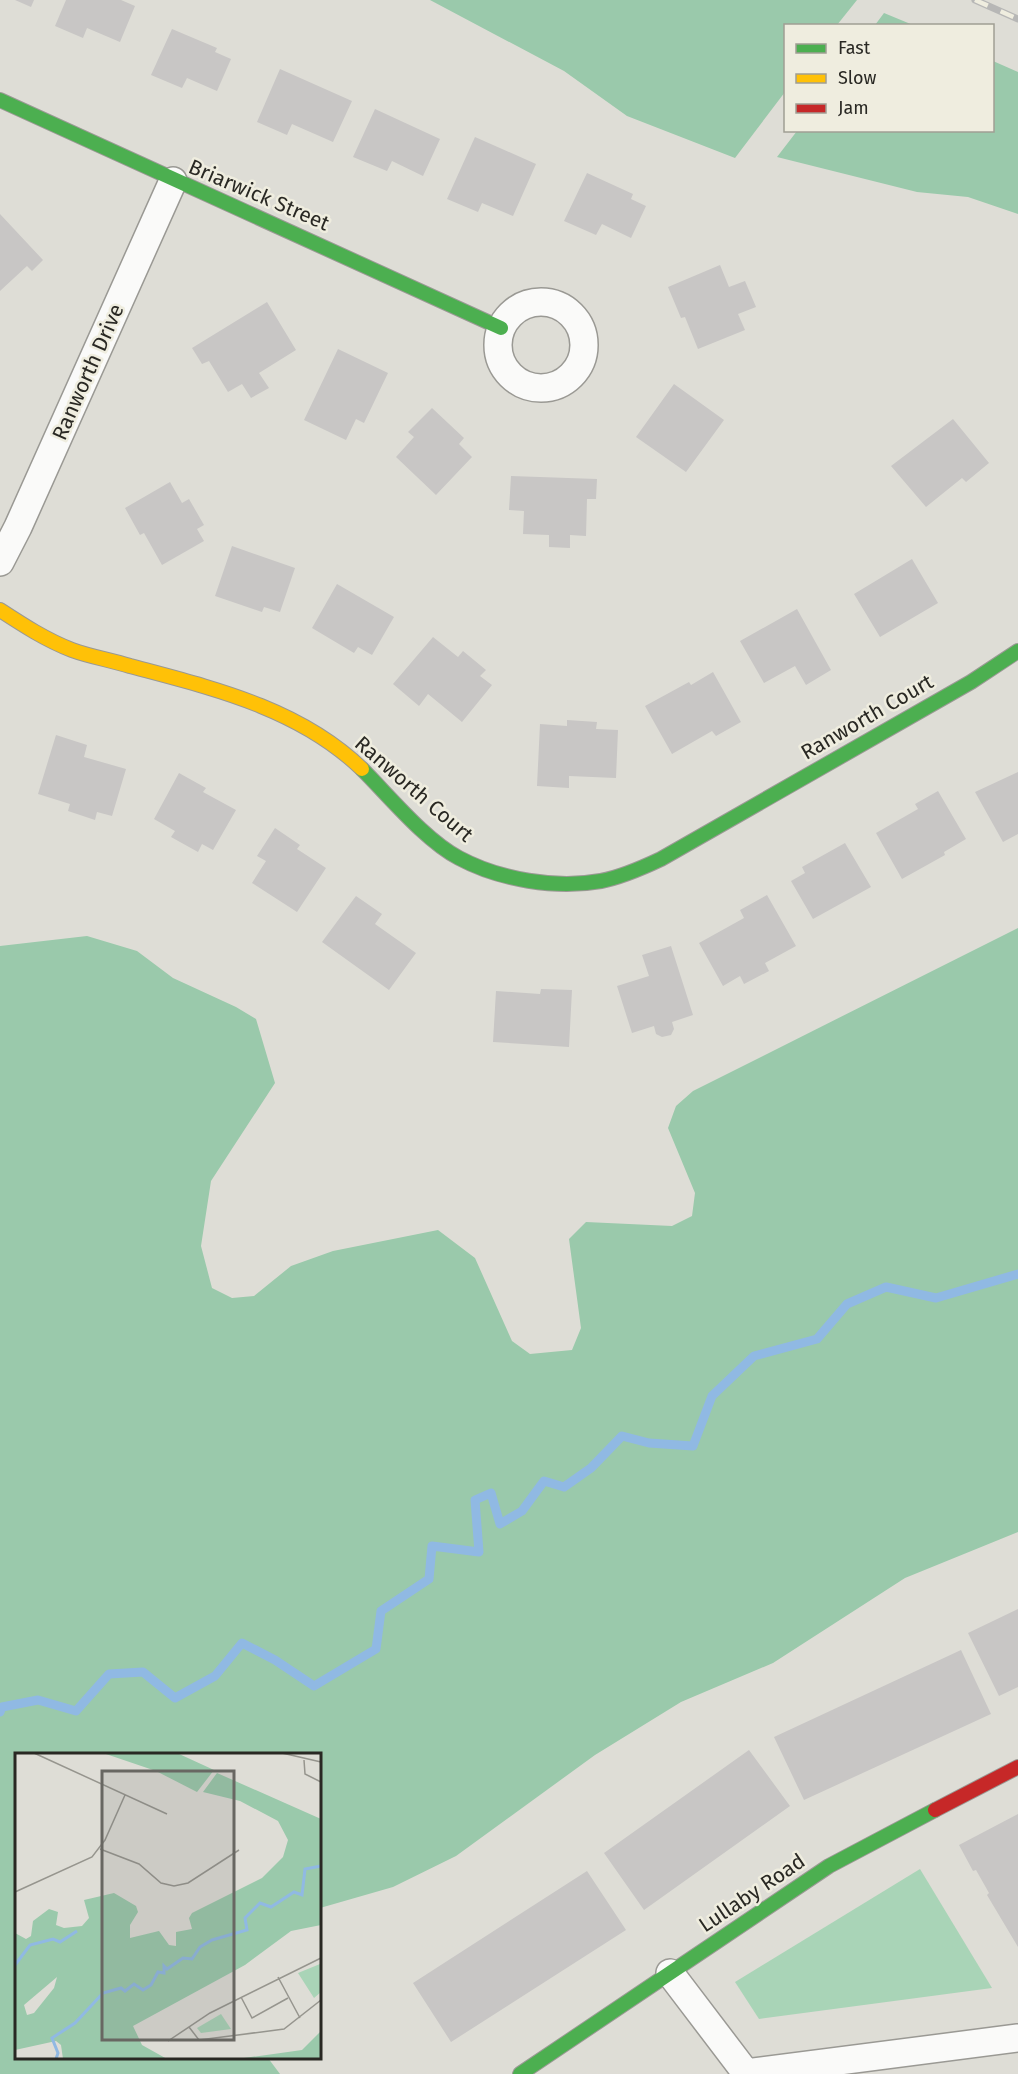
<svg xmlns="http://www.w3.org/2000/svg" width="1018" height="2074" viewBox="0 0 1018 2074" font-family="'Fira Sans',sans-serif">
<style>
.green{fill:#a9d4b7}
.forest{fill:#9ac9ab}
.lines{fill:none;stroke-linecap:round;stroke-linejoin:round}
.stream{stroke:#90b9e3;stroke-width:9}
.building{fill:#c8c6c5}
.street-casing{stroke:#9a9994;stroke-width:30}
.fast-casing{stroke:#9a9994;stroke-width:16}
.slow-casing{stroke:#9a9994;stroke-width:16}
.jam-casing{stroke:#9a9994;stroke-width:16}
.street{stroke:#fafaf9;stroke-width:27}
.fast{stroke:#4caf50;stroke-width:14}
.slow{stroke:#ffc107;stroke-width:14}
.jam{stroke:#c62828;stroke-width:14}
.rail-casing{stroke:#b7b7b6;stroke-width:7}
.rail{stroke:#efeddf;stroke-width:4.5;stroke-dasharray:14;stroke-linecap:butt}
.labels{text-anchor:middle;stroke-width:5;stroke-linejoin:round;paint-order:stroke}
.street-label{font-size:21px;fill:#292823;stroke:#efeddf}
.inset-river{fill:none;stroke:#90b9e3;stroke-width:3}
.inset-road{fill:none;stroke:#96958e;stroke-width:1.5}
.view{fill:#686762;fill-opacity:0.15;stroke:#686762;stroke-width:3}
.inset-edge{fill:none;stroke:#292823;stroke-width:3}
</style>
<rect width="100%" height="100%" fill="#deddd6"/>
<path class="green" d="M920 1869 992 1988 759 2019 735 1982Z"/>
<path class="forest" d="M430 0H857L837 25 786 26 785 92 735 158 627 116 564 71Z
M884 13 913 25H875Z
M993 61 1018 72V214L968 197 917 192 777 157 797 131 992 130Z
M1018 928V1532L905 1578 773 1663 681 1702 595 1755 456 1856 393 1887 320 1908V1754H16V2058H268L280 2074H0V946L87 936 137 951 173 978 236 1007 256 1019 275 1083 211 1181 201 1246 212 1288 232 1298 254 1296 291 1266 333 1251 438 1230 475 1258 512 1341 530 1354 572 1350 581 1328 569 1239 586 1222 672 1226 692 1216 695 1193 668 1128 676 1106 693 1091Z"/>
<g class="lines">
<path class="stream" d="M0 1712 2 1707 38 1700 76 1711 109 1674 143 1672 175 1698 215 1676 242 1643 275 1660 314 1686 376 1649 381 1611 429 1579 432 1546 479 1552 475 1500 491 1493 500 1524 522 1511 544 1481 564 1487 591 1468 622 1436 649 1443 693 1446 712 1396 754 1356 817 1339 847 1304 886 1287 936 1298 1018 1274"/>
</g>
<path class="building" d="M15 0H34L31 7Z
M66 0H121L135 6 120 42 87 28 83 38 55 26Z
M172 29 217 48 215 52 231 59 217 91 187 78 182 88 151 75Z
M280 69 352 101 333 142 292 124 287 135 257 122Z
M375 109 440 139 423 176 392 161 387 171 353 157Z
M475 137 536 164 513 216 482 203 478 212 447 199Z
M587 173 633 194 631 199 646 206 631 238 602 224 596 235 564 221Z
M0 214 43 260 32 271 27 266 0 291Z
M720 265 729 287 745 281 756 307 738 314 745 330 698 349 685 317 681 318 668 287Z
M267 302 296 350 259 373 269 388 251 398 242 384 228 392 209 361 202 364 192 348Z
M338 349 388 373 364 423 356 419 346 440 304 420Z
M674 384 724 420 686 472 636 437Z
M432 408 464 438 459 444 472 457 436 495 396 457 414 437 408 432Z
M953 419 989 463 966 482 962 478 926 507 891 466Z
M511 476 597 479 596 499H587L586 536 570 535V548L549 547V535L523 534 524 511 509 510Z
M170 482 182 503 189 499 204 525 197 529 204 541 162 565 144 533 140 535 125 508Z
M232 546 295 568 280 612 264 607 262 612 215 596Z
M912 559 938 603 880 637 854 594Z
M337 584 394 617 372 655 358 647 354 653 312 628Z
M797 609 831 670 806 685 795 666 764 683 740 641Z
M433 637 458 657 463 651 486 670 480 676 492 685 462 722 428 694 419 706 393 684Z
M713 672 741 722 716 736 712 731 672 754 645 706 689 682 691 685Z
M567 720 597 722 596 729 618 730 616 778 569 776V788L537 786 540 724 567 726Z
M56 735 87 745 84 757 126 769 112 816 97 812 95 820 68 811 70 804 38 794Z
M1018 772V834L1003 842 975 792Z
M179 773 206 788 203 792 236 810 213 850 202 844 198 852 171 837 175 831 154 819Z
M938 791 966 839 944 852 945 855 902 879 876 833 918 809 915 804Z
M275 828 300 845 297 849 326 868 297 912 252 883 266 861 257 856Z
M845 843 871 887 813 919 791 881 805 873 802 867Z
M767 895 796 946 765 963 769 971 744 984 740 976 723 986 699 943 744 918 740 910Z
M356 896 382 914 375 924 416 953 389 990 322 942Z
M671 946 693 1015 672 1022 674 1029 671 1035 662 1037 656 1034 654 1026 632 1033 617 986 649 976 642 955Z
M541 989 572 990 569 1047 493 1042 496 991 540 994Z
M1018 1609V1687L999 1696 968 1633Z
M961 1650 991 1714 804 1800 774 1737Z
M749 1750 790 1806 644 1910 604 1853Z
M1018 1814V1947L987 1895 989 1893 976 1870 973 1871 959 1845Z
M587 1871 626 1930 451 2042 413 1983Z"/>
<g class="lines">
<defs>
<path id="street" d="M498 345a43 43 0 1 1 86 0a43 43 0 1 1-86 0Z
M0 562 18 527 173 181
M670 1973 746 2073 1018 2038"/>
<path id="fast" d="M0 100 501 328
M362 769C390 797 425 840 459 858 500 880 556 889 601 881 622 877 642 868 661 859L971 682 1018 651
M520 2074 829 1866 935 1810"/>
<path id="slow" d="M0 610C23 625 46 640 72 650 91 657 111 660 130 666 212 688 299 708 362 769"/>
<path id="jam" d="M935 1810 1018 1767"/>
</defs>
<use href="#street" class="street-casing"/>
<use href="#fast" class="fast-casing"/>
<use href="#slow" class="slow-casing"/>
<use href="#jam" class="jam-casing"/>
<use href="#street" class="street"/>
<use href="#fast" class="fast"/>
<use href="#slow" class="slow"/>
<use href="#jam" class="jam"/>
<defs>
<path id="rail" d="M975 0 1018 19"/>
</defs>
<use href="#rail" class="rail-casing"/>
<use href="#rail" class="rail"/>
</g>
<g class="labels">
<g class="street-label">
<text transform="translate(259 195) rotate(23)" y="7">Briarwick Street</text>
<text transform="translate(88 372) rotate(-66)" y="7">Ranworth Drive</text>
<text transform="translate(867 717) rotate(-30)" y="7">Ranworth Court</text>
<text transform="translate(414 789) rotate(41)" y="7">Ranworth Court</text>
<text transform="translate(752 1893) rotate(-34)" y="7">Lullaby Road</text>
</g>
</g>
<g transform="translate(15 1753)">
<rect width="306" height="306" fill="#deddd6"/>
<path d="M305 211 306 239 299 245 283 220ZM206 261 216 276 186 280 182 275Z" fill="#a9d4b7"/>
<path d="M88 0H162L199 17 182 39 141 18ZM202 20 306 66V172L276 178 230 212 118 273 127 292 152 306H48L46 292 41 288 0 297V180L11 186 16 183 18 168 34 156 43 159 41 172 49 175 67 173 74 165 69 147 99 140 121 153 123 159 115 172V185L144 178 154 192 161 193V179L177 176 174 165 177 160 247 125 268 104 273 87 263 68 225 48 188 39ZM42 224 39 235 19 260 12 262 9 252ZM306 278V306H222L287 297Z" fill="#9ac9ab" fill-rule="evenodd"/>
<path class="inset-river" d="M0 212 15 192 38 186 45 189 62 178M41 306 43 300 37 285 60 270 88 240 106 235 110 238 119 231 128 237 136 232 143 219 149 220V213L152 216 168 205 177 206 185 194 197 187 232 177 230 165 245 150 256 154 279 139 287 142 290 116 306 113"/>
<path class="inset-road" d="M19 0 152 61M267 0 306 9M289 7 290 21 306 29M85 96 124 111 146 130 159 133 173 130 224 97M0 139 77 104 90 87 110 42M263 224 285 265M226 244 237 265 273 245M174 274 184 287 269 276 306 247M153 288 195 260 306 205"/>
<path class="view" d="M87 18H219V287H87Z"/>
<rect width="306" height="306" class="inset-edge"/>
</g>
<rect x="784" y="24" width="210" height="108" fill="#efeddf" stroke="#a09e94" stroke-width="1.5"/>
<rect x="796" y="44" width="30" height="9" fill="#4caf50" stroke="#a09e94" stroke-width="1.5"/>
<text x="838" y="54" font-size="18" fill="#292823">Fast</text>
<rect x="796" y="74" width="30" height="9" fill="#ffc107" stroke="#a09e94" stroke-width="1.5"/>
<text x="838" y="84" font-size="18" fill="#292823">Slow</text>
<rect x="796" y="104" width="30" height="9" fill="#c62828" stroke="#a09e94" stroke-width="1.5"/>
<text x="838" y="114" font-size="18" fill="#292823">Jam</text>
</svg>
